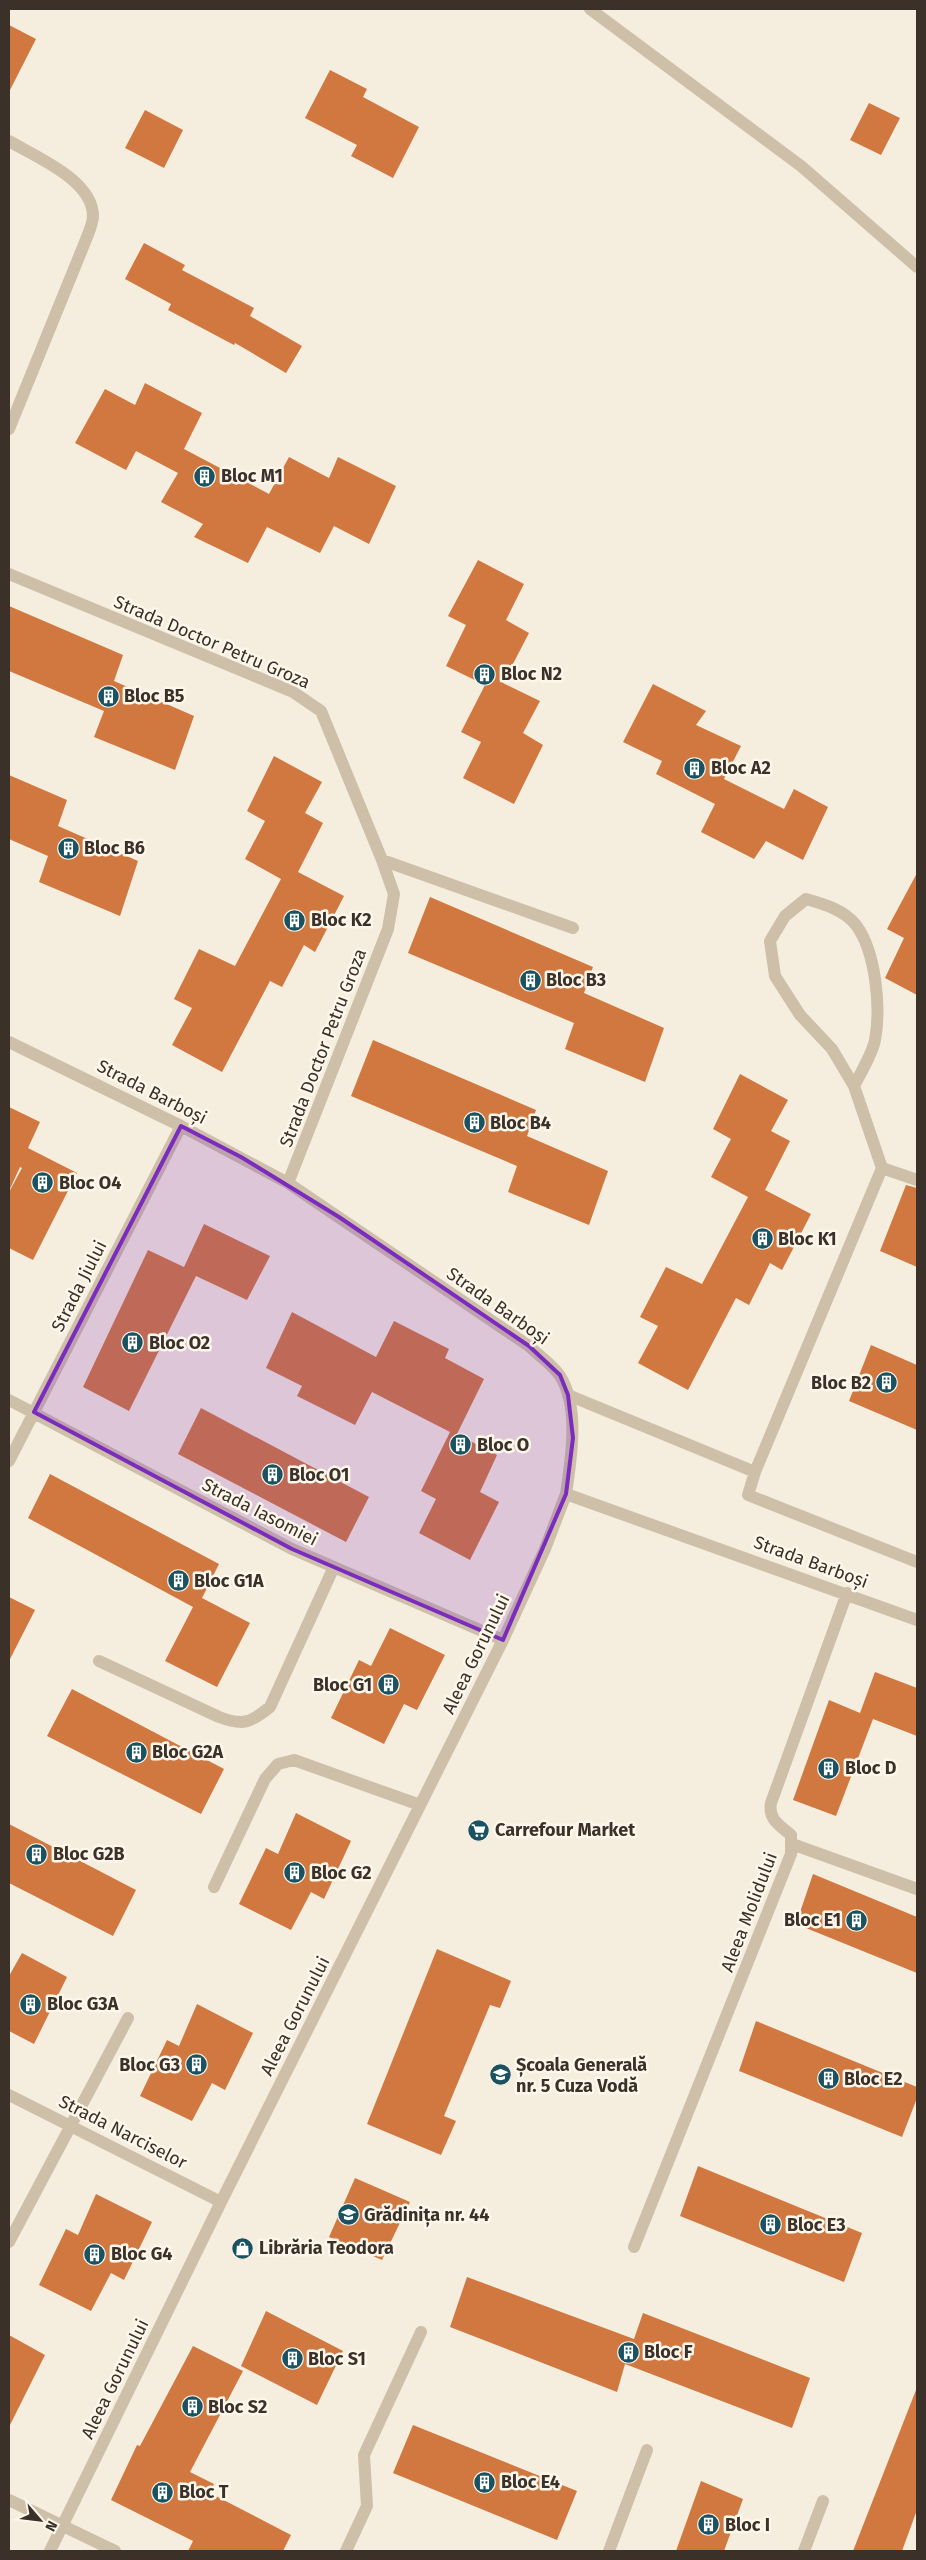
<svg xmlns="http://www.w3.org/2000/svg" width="926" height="2560" viewBox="0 0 926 2560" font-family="'Fira Sans',sans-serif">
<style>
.building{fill:#d07840}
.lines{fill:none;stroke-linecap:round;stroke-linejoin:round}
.minor{stroke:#cebfa8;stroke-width:12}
.marked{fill:#7b2cbf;fill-opacity:0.2;stroke:#7b2cbf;stroke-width:4;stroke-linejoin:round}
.labels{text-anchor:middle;stroke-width:5;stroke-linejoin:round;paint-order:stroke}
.poi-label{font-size:18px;font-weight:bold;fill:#3b3129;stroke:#fcf6eb;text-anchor:start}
.street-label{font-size:18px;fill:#3b3129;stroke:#fcf6eb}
</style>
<rect width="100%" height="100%" fill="#f5edde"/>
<path class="building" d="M9 25 36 39 9 92Z
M330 70 367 89 363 97 419 127 393 178 351 156 357 145 305 118Z
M869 103 900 118 881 155 850 140Z
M145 110 183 130 164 168 125 148Z
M144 243 185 265 182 270 254 308 250 316 302 346 286 373 235 343 234 345 168 310 171 304 125 279Z
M145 383 202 413 184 449 269 494 289 457 329 478 338 457 396 486 369 544 334 526 320 553 267 527 248 563 194 537 203 524 161 502 178 473 136 451 126 470 75 443 105 389 135 405Z
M478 560 524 584 506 620 529 633 503 683 540 701 523 733 543 745 514 804 463 778 481 742 461 732 485 685 446 666 466 625 448 616Z
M9 606 123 655 114 681 194 716 175 770 94 737 104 711 9 671Z
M653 684 706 711 696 725 741 746 724 779 784 809 794 789 828 807 803 860 766 841 754 859 701 832 715 804 656 774 662 761 623 742Z
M274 756 322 782 305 813 323 823 298 872 344 896 315 952 304 945 282 987 270 981 222 1072 172 1045 192 1008 174 999 199 949 235 966 281 879 245 859 265 821 247 811Z
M9 775 67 800 58 826 138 861 120 916 39 882 48 856 9 839Z
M917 873V995L885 978 904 938 887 929Z
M430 897 593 967 584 993 664 1028 645 1082 565 1049 574 1023 408 953Z
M373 1040 536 1110 527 1136 608 1171 589 1225 508 1192 517 1166 351 1096Z
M740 1074 788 1100 771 1131 790 1141 765 1190 811 1214 782 1270 770 1263 749 1305 736 1298 688 1390 638 1363 658 1326 640 1317 666 1267 702 1284 748 1197 711 1177 731 1139 713 1129Z
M9 1107 40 1122 28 1148 77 1173 33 1260 9 1248V1192L22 1168 20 1167 9 1191Z
M906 1185 917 1188V1267L880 1251Z
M204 1224 270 1256 247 1300 196 1276 129 1411 83 1387 148 1250 184 1267Z
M292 1312 376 1357 394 1321 449 1349 445 1358 484 1379 457 1434 497 1455 480 1492 499 1502 470 1560 419 1533 436 1499 421 1491 450 1432 372 1392 355 1425 297 1396 302 1386 266 1368Z
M871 1345 917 1365V1430L849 1401Z
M201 1408 369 1497 346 1542 178 1454Z
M50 1474 219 1564 202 1598 250 1623 217 1687 165 1661 193 1607 28 1518Z
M9 1597 35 1610 9 1661Z
M390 1628 445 1655 417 1710 404 1704 384 1744 331 1718 359 1660 371 1666Z
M875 1672 917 1688V1736L873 1719 836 1816 793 1800 829 1700 860 1713Z
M72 1689 224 1769 201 1814 47 1736Z
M296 1813 351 1841 324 1899 311 1892 291 1930 239 1904 266 1848 278 1854Z
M9 1824 136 1890 113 1936 9 1883Z
M813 1874 917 1917V1973L796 1924Z
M437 1949 511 1981 500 2008 490 2005 444 2116 456 2121 441 2155 367 2124Z
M22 1953 67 1977 34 2044 9 2031V1976Z
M197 2004 253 2033 225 2090 212 2083 192 2121 140 2096 167 2040 179 2046Z
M756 2021 917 2087V2098L902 2137 739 2071Z
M698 2166 862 2233 844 2282 680 2216Z
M355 2178 410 2202 382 2260 329 2237Z
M96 2194 152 2222 124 2280 111 2273 91 2311 39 2285 66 2229 78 2235Z
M467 2277 634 2339 643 2313 810 2378 792 2428 625 2364 617 2392 450 2327Z
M266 2311 343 2351 317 2405 241 2366Z
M9 2335 45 2355 9 2427Z
M193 2346 243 2371 190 2472 214 2484 210 2493 291 2535 283 2551H188L193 2541 111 2500 137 2445 140 2446Z
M916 2390 917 2510 902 2551H853Z
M413 2425 577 2491 557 2540 393 2473Z
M701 2481 743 2499 724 2551H676Z"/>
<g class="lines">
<path class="minor" d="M590 9 801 166 917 267
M9 141C36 157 93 180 93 216 93 224 88 234 85 242L9 429
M9 574 293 692 321 711 382 860 394 894 388 929 288 1183
M382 860 573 928
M9 1042 181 1126 288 1183 529 1346C538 1355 553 1365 560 1376 580 1407 571 1459 566 1494L917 1620
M854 1086C861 1072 872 1055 875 1040 881 1008 876 952 856 925 844 910 824 904 806 899L785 916 770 941 775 976 800 1015 832 1049 854 1086 882 1168
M568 1395 755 1472 748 1495 917 1562
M9 1400 292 1549 503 1640
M9 1461 181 1126
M755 1472 882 1168 917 1180
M99 1661 219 1717C243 1726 250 1723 270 1707L333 1569
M792 1844 917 1889
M214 1887 265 1779 278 1764 294 1760 420 1805
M9 2095 221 2202
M9 2242 128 2018
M634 2247 791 1854V1835C779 1825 768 1819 771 1803L847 1593
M9 2500 115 2551
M50 2551 221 2202 503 1640 545 1549 566 1494
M346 2551 367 2506 364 2455 421 2332
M609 2551 647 2450
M804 2551 823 2501"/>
</g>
<path class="marked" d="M181 1126 241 1157 339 1217 529 1346 560 1375 568 1395 573 1438 566 1494 503 1640 292 1549 34 1412Z"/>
<defs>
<symbol id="building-disc" viewBox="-11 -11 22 22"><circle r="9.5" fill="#1a5261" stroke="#fcf6eb"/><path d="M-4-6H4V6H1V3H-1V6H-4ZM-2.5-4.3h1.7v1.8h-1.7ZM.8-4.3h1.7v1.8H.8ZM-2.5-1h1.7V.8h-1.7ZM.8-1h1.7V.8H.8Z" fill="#fff"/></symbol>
<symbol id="supermarket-disc" viewBox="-11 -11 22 22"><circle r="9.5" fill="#1a5261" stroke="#fcf6eb"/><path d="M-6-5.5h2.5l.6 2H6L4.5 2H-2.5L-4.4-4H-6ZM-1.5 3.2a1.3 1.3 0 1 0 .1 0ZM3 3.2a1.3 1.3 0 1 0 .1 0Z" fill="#fff"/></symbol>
<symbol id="school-disc" viewBox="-11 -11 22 22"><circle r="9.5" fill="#1a5261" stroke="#fcf6eb"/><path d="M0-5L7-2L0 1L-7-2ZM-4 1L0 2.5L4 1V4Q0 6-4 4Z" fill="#fff"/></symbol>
<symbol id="shop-disc" viewBox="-11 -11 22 22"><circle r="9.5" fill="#1a5261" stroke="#fcf6eb"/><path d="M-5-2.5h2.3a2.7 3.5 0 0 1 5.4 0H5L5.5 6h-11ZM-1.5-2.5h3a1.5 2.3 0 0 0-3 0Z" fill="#fff"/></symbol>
</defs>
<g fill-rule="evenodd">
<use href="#building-disc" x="192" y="464" width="25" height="25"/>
<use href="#building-disc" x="472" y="662" width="25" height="25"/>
<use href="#building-disc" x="96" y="684" width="25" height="25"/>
<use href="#building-disc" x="682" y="756" width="25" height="25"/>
<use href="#building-disc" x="56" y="836" width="25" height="25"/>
<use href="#building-disc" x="282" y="908" width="25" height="25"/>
<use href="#building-disc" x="518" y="968" width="25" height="25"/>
<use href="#building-disc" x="462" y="1110" width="25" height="25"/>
<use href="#building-disc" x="30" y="1170" width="25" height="25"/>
<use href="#building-disc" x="750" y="1226" width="25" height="25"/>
<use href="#building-disc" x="120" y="1330" width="25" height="25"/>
<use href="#building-disc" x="874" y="1370" width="25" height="25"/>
<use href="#building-disc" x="448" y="1432" width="25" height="25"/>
<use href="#building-disc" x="260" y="1462" width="25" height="25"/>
<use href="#building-disc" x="166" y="1568" width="25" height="25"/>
<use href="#building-disc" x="376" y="1672" width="25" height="25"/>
<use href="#building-disc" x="124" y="1740" width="25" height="25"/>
<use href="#building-disc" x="816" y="1756" width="25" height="25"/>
<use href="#supermarket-disc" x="466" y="1818" width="25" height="25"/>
<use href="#building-disc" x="24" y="1842" width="25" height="25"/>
<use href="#building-disc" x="282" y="1860" width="25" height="25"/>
<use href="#building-disc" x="844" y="1908" width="25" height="25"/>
<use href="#building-disc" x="18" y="1992" width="25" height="25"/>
<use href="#building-disc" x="184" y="2052" width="25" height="25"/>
<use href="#school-disc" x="488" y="2062" width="25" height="25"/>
<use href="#building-disc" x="816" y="2066" width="25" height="25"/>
<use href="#school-disc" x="336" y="2202" width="25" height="25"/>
<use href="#building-disc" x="758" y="2212" width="25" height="25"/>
<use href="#shop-disc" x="230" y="2236" width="25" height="25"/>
<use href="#building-disc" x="82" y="2242" width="25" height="25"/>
<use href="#building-disc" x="616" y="2340" width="25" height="25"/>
<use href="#building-disc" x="280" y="2346" width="25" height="25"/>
<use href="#building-disc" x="180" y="2394" width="25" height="25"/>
<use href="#building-disc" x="472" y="2470" width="25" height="25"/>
<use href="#building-disc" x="150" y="2480" width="25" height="25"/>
<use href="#building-disc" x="696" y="2512" width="25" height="25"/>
</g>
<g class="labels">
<g class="poi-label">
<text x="221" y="482">Bloc M1</text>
<text x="501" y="680">Bloc N2</text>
<text x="124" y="702">Bloc B5</text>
<text x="711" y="774">Bloc A2</text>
<text x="84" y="854">Bloc B6</text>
<text x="311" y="926">Bloc K2</text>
<text x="546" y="986">Bloc B3</text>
<text x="490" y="1129">Bloc B4</text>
<text x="59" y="1189">Bloc O4</text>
<text x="778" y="1245">Bloc K1</text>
<text x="149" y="1349">Bloc O2</text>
<text x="871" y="1389" text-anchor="end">Bloc B2</text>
<text x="477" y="1451">Bloc O</text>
<text x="289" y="1481">Bloc O1</text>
<text x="194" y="1587">Bloc G1A</text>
<text x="372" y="1691" text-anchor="end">Bloc G1</text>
<text x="152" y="1758">Bloc G2A</text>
<text x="845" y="1774">Bloc D</text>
<text x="495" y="1836">Carrefour Market</text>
<text x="53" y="1860">Bloc G2B</text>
<text x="311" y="1879">Bloc G2</text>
<text x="841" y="1926" text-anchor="end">Bloc E1</text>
<text x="47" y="2010">Bloc G3A</text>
<text x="180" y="2071" text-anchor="end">Bloc G3</text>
<text x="516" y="2071">Școala Generală<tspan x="516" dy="21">nr. 5 Cuza Vodă</tspan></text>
<text x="844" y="2085">Bloc E2</text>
<text x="364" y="2221">Grădinița nr. 44</text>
<text x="787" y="2231">Bloc E3</text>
<text x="259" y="2254">Librăria Teodora</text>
<text x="111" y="2260">Bloc G4</text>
<text x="644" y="2358">Bloc F</text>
<text x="308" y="2365">Bloc S1</text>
<text x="208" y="2413">Bloc S2</text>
<text x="501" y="2488">Bloc E4</text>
<text x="179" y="2498">Bloc T</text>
<text x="725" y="2531">Bloc I</text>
</g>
<g class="street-label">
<text transform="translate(212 642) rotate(23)" y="6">Strada Doctor Petru Groza</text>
<text transform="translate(323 1048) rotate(-69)" y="6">Strada Doctor Petru Groza</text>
<text transform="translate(152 1092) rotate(27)" y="6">Strada Barboși</text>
<text transform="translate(79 1286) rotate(-63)" y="6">Strada Jiului</text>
<text transform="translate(498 1306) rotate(35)" y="6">Strada Barboși</text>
<text transform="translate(260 1512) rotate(27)" y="6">Strada Iasomiei</text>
<text transform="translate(811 1562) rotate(20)" y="6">Strada Barboși</text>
<text transform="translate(476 1654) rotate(-64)" y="6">Aleea Gorunului</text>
<text transform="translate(749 1912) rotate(-69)" y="6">Aleea Molidului</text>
<text transform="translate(295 2016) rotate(-63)" y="6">Aleea Gorunului</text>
<text transform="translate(123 2132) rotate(27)" y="6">Strada Narciselor</text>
<text transform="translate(115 2379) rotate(-64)" y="6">Aleea Gorunului</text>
</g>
</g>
<rect width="926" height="2560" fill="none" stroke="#3b3129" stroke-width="20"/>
<g transform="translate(40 2520) rotate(118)" stroke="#fcf6eb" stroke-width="4" paint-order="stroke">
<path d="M0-4L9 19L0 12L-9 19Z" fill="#3b3129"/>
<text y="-8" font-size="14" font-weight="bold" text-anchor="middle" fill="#3b3129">N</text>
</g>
</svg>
